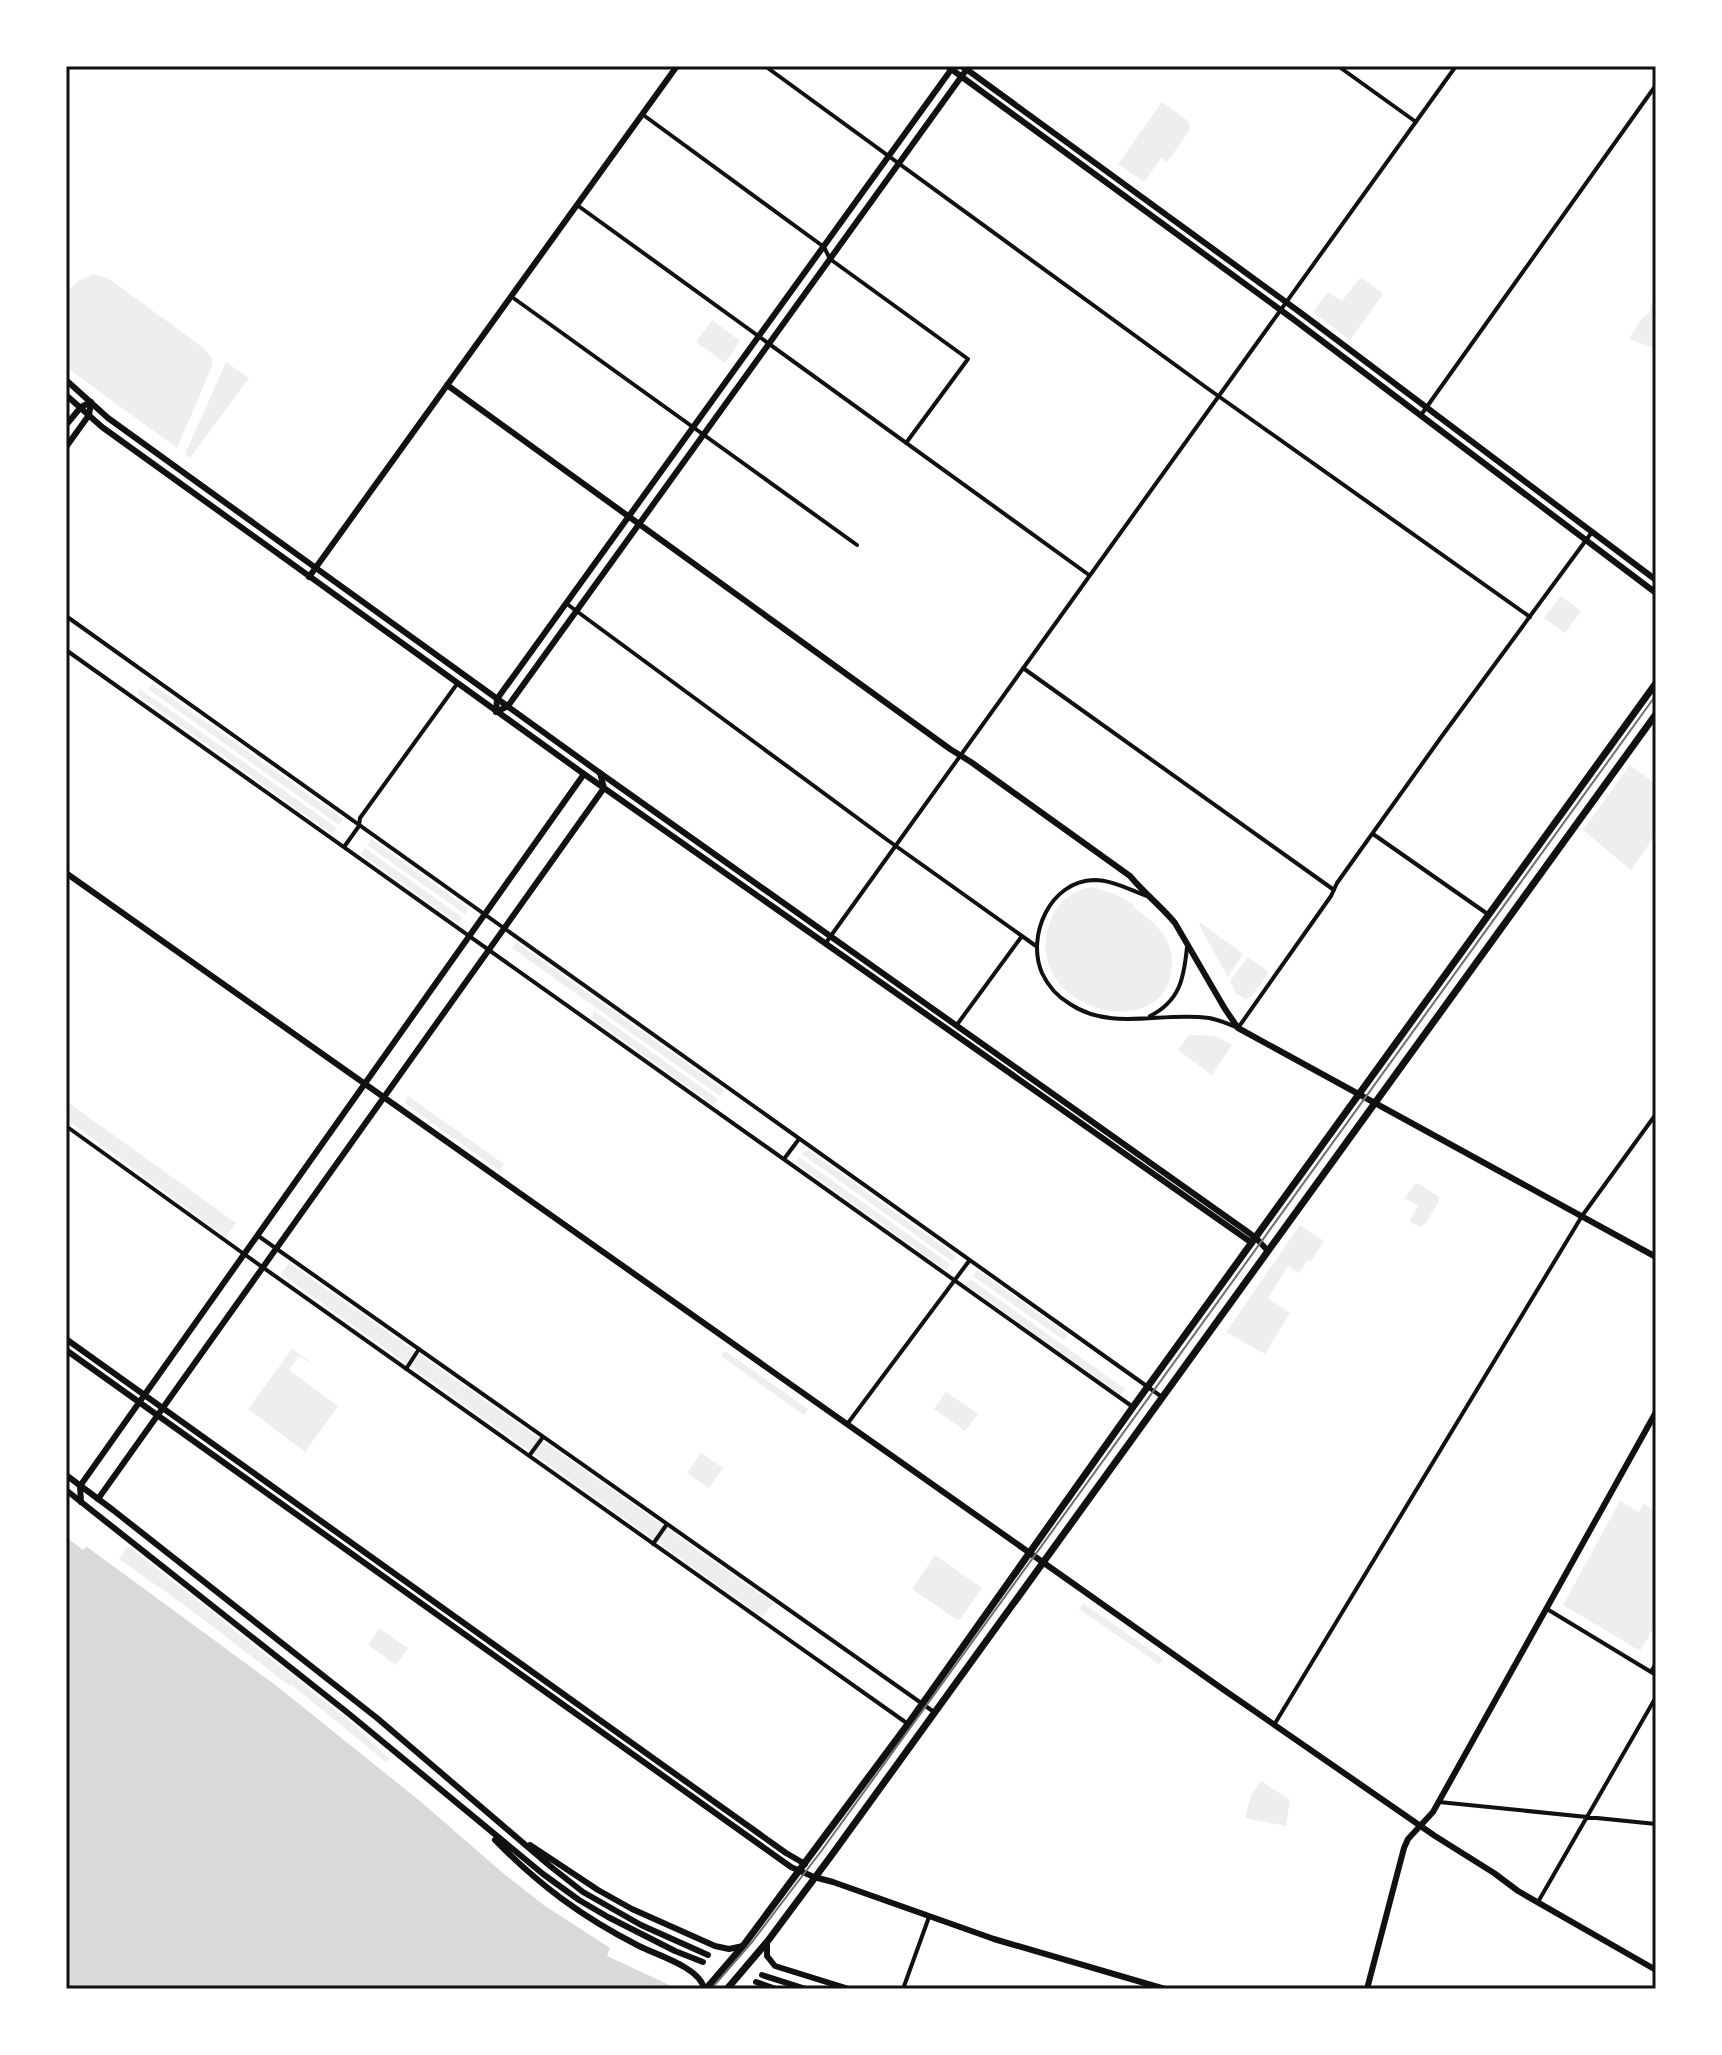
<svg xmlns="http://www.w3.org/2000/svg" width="1722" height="2055" viewBox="0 0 1722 2055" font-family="'Nunito Sans',sans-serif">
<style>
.green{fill:#eee}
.water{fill:#d9d9d9}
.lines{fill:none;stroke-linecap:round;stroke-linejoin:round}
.minor{stroke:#111;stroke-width:4}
.tertiary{stroke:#111;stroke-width:6}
.secondary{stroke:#111;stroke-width:6}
.primary{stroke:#111;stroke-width:7}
.tram{stroke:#707070;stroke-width:2}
.neatline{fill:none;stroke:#111;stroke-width:3}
</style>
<rect width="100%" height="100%" fill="#fff"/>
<path class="green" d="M1162 102 1188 121 1190 130 1167 162 1161 158 1144 182 1118 164Z
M93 274 108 278 205 349 212 359V366L177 448 66 367V292L78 281Z
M1361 277 1383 294 1350 340 1313 312 1328 292 1342 301Z
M1656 297V348H1654L1629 339 1642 318 1649 314 1651 304Z
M712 320 740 341 725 363 696 342Z
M226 362 249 378 190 458 185 454Z
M1561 596 1581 611 1565 633 1544 618Z
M152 684 343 819 339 825 148 689Z
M140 689 337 828 332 834 137 694Z
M1630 765 1656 784V834L1631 870 1583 830Z
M371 839 469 909 465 914 367 845Z
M365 848 463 918 458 923 361 854Z
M1092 887 1115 894 1134 905 1133 907C1153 921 1174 938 1172 965 1168 1050 1015 1009 1051 919 1058 901 1073 890 1092 887Z
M1201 923 1243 954 1228 977 1199 925Z
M516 942 724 1090 720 1096 512 948Z
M1248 957 1269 972 1252 996 1245 999 1236 993 1230 981Z
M594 1011 718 1099 714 1105 592 1018Z
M1189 1035 1216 1036 1232 1045 1212 1075 1178 1050Z
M408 1096 504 1164 500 1171 404 1103Z
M66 1101 236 1223 226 1237 66 1119Z
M805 1151H809L956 1256 952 1261 802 1154Z
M799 1157 950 1264 946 1270 799 1165 797 1161Z
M1415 1184H1419L1439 1197V1201L1426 1223 1421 1227 1409 1222 1418 1206 1405 1198Z
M1300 1225 1324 1241 1311 1261 1308 1260 1299 1273 1288 1266 1268 1298 1290 1313 1265 1354 1226 1332Z
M289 1263 773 1603 763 1617 281 1274Z
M977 1270 1068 1335 1064 1340 973 1276Z
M970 1279 1125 1389 1121 1395 966 1285Z
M292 1349 312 1363V1364L299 1356 289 1370 338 1406 305 1452 248 1409Z
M725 1351 808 1409 804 1415 721 1356Z
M946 1392 978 1414 965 1431 934 1409Z
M701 1453 723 1468 709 1488 687 1473Z
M1620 1501 1639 1512 1644 1504 1656 1511V1624L1640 1651 1563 1605Z
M128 1546 357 1727 389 1759 386 1762 292 1685 290 1686 187 1607 119 1559Z
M935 1555 982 1588 961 1618 957 1620 912 1589Z
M1083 1603 1163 1659 1159 1664 1079 1609Z
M379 1628 408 1648 396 1665 368 1645Z
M1261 1781 1290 1800 1286 1826 1245 1818 1251 1796Z"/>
<path class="water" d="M66 1537 83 1550 87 1547 278 1687 421 1802 504 1874 545 1906 610 1948 607 1956 678 1989H66Z"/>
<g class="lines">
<path class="minor" d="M765 66 1207 388 1530 617
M1338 66 1416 122
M642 114 824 247 830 259 968 359 906 443
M577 205 1089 575
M512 297 857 545
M1421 415 1656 85
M567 604 886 839 1036 946
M66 616 1162 1397
M66 650 1133 1407
M1023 668 1334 890
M1373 834 1489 915
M344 847 359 826 360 818 457 684
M1147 896C1130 890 1112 880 1094 880 1050 881 1026 936 1042 973 1048 986 1058 997 1070 1004 1112 1032 1162 1011 1209 1018 1219 1020 1229 1024 1238 1028L1331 896 1337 883 1442 736 1592 532
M825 944 1456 66
M1150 1016C1180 1001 1184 978 1187 947
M956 1026 1022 936
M66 1126 244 1254 908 1724
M784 1159 799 1139
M257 1235 934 1712
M406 1369 419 1349
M848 1423 969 1261
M529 1456 543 1437
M653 1544 667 1524
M1547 1609 1656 1675
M1651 1672 1656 1663
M1274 1725 1582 1216 1656 1114
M1439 1802 1656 1824
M1538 1902 1656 1697
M903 1989 929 1917"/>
<path class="tertiary" d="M947 66 1293 319 1656 593
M962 66 1301 313 1656 580
M447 385 950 749 971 762 1130 876C1144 893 1161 906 1175 923L1225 1009 1238 1028 1656 1257
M66 425 81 407 91 402
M66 447 89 415 91 402
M309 577 677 66
M496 712 508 706 969 66
M496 712 497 699 953 67
M66 873 1224 1690 1435 1836 1494 1873 1518 1891 1656 1970
M66 1339 786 1853 805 1864
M66 1350 791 1867 814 1877 833 1882 994 1939 1165 1989
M98 1499 604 788 600 773
M81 1502 80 1486 584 774
M1367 1989 1404 1848 1408 1839 1433 1812 1656 1412"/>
<path class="secondary" d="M66 380 108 418 600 773 1245 1230 1256 1238 1268 1251
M66 395 102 427 584 774 1252 1243
M66 1475 113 1510 377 1718 550 1866 583 1892 641 1925 708 1955
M66 1490 348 1713 543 1874 579 1900 608 1917 675 1951 703 1962
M495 1840C539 1885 582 1917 639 1946 657 1955 701 1968 704 1989
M530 1845 598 1890 632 1909 715 1946 729 1949 743 1946
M767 1942V1956L775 1966 849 1989
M762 1975 806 1989
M756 1982 776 1989"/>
<path class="primary" d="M706 1989 743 1946 908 1724 1133 1407 1656 683
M727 1989 767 1942 831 1856 1656 714"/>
<path class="tram" d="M711 1989 752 1942 822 1850 1656 695"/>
</g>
<rect width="1722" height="2055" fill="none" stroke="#ffffff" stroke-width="136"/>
<rect x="68" y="68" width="1586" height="1919" class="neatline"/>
</svg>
